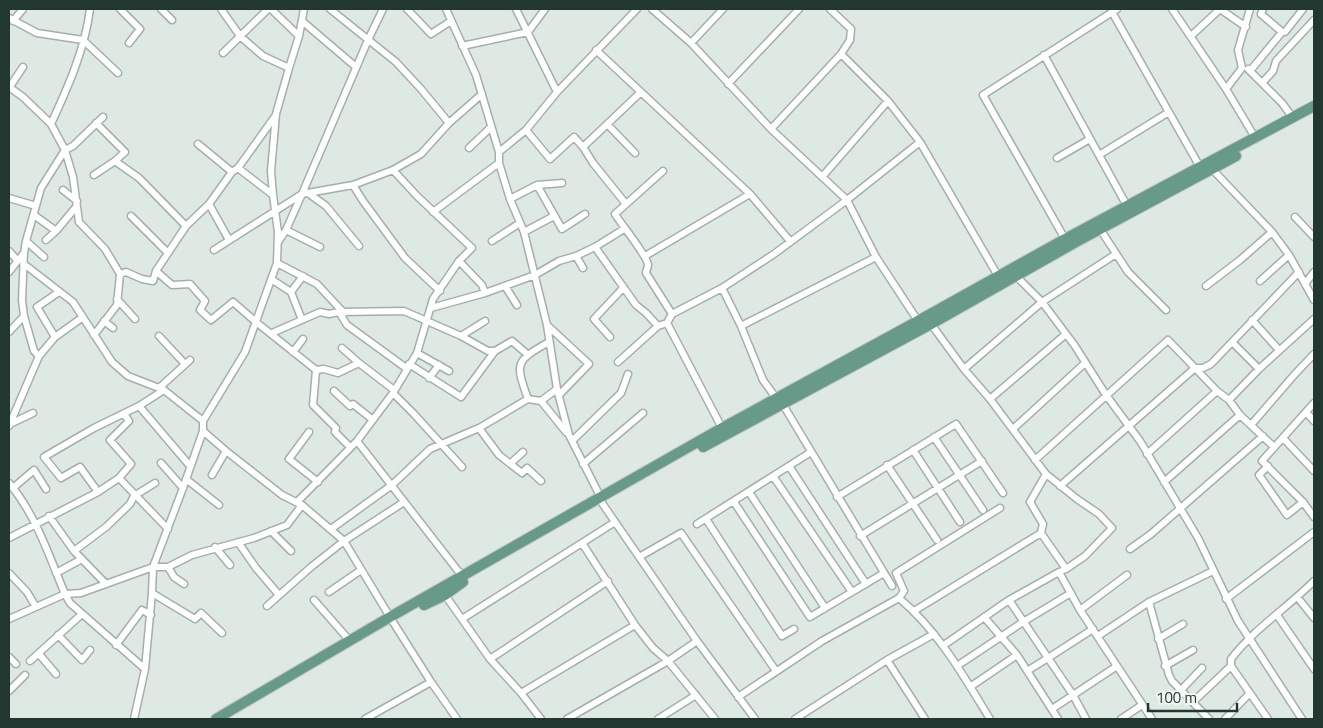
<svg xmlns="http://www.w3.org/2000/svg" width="1323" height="728" viewBox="0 0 1323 728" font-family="'Titillium Web',sans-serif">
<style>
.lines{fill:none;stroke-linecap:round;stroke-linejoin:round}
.minor-casing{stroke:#a3b0aa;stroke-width:9}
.primary-casing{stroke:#bdc3c1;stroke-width:12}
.minor{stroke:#fff;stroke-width:6}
.primary{stroke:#689a8a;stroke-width:10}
</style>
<rect width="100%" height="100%" fill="#dfe9e4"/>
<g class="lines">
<defs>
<path id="minor" d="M120 9 140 29 129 43
M161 9 172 20
M221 9 240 36 263 56 289 68
M271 9 299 36
M330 9 396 62 421 89 449 123
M407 9 431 34 451 21
M446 9 476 75 499 152V163L510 199 524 232 547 325 557 389 569 435 601 498
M516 9 557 92
M652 9 691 43 771 129 847 200 876 257 918 321
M1172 9 1226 89 1256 139
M1220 9 1246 27
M1263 9 1261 14 1282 32
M1112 12 1200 167
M9 18 37 33 83 40 118 73
M13 21 23 9
M302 21 356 67
M1191 36 1220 9
M691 43 723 9
M462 46 528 32 545 9
M596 50 750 194 790 241
M223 53 268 9
M841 54 888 101 920 142 998 276
M1044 55 1127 206
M1248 69 1282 103 1293 118
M1250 71 1282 32H1285L1303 9
M1263 82 1273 71 1276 61 1314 20
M728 84 799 9
M9 87 23 97 51 124 65 150 73 177 79 222 105 249 120 274 117 305 94 335
M9 88 23 67
M1226 89 1242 68 1238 50 1250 9
M96 123 125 152 115 161
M51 124C68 87 85 49 90 9
M608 125 635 153
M771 129 841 54 850 40 851 29 830 9
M526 130 550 159 574 137 583 147 593 163 626 204
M198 144 232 172
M583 147 641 92
M469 148 490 128
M499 152 526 130 557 92 637 9
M1099 155 1169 112
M1057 158 1090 139
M238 168 273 195
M1212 169 1272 232 1289 255 1314 300
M663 171 615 214C621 224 648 257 648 265 648 268 646 270 646 273L672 314
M94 175 115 161 139 178 186 226
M822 177 888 101
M353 185 363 201 405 258 440 291
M537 185 562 229 585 214
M63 190 77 201
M308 193 326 206 359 246
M9 198 36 206
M510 199 537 185 562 183
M209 204 229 240
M433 212 499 163
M34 215 56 231 46 240
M131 216 168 253
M1295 217 1314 237
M1100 229 1128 272 1166 310
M286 230 320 247
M56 231 76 207
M524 232 554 216
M1065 239 983 95 1117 9
M26 241 44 257
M492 241 520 223
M278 242 286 230 302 194 353 185 393 170 421 154 449 123 482 94
M595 247 636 305 646 313 658 326
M214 250 302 194 368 40 383 9
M9 251 18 261
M576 256 583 268
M645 256 750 194
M459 261 482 285 485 293
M277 263 317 284 344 313
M24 264 73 302 112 362 128 376 164 390 203 421
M156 271 172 285 190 284 205 301 200 310 211 320 233 302 256 322 316 370 324 369 338 373 359 363
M9 272 24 253
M120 274 126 272 142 279 153 281 156 271 186 226 209 204 232 172 238 168 276 115
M1016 276 1042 302 1075 346 1106 395 1140 441 1198 538 1238 621 1302 719
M271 279 291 292
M1260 281 1289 255
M1305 284 1314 272
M505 286 517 305
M1206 286 1240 260 1272 232
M722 288 741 326 763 380 776 398
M117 299 135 319
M431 308 485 293 535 275 559 261 576 256 595 247 624 229
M339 312 347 325 406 368
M302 320 291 292 303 276
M1252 320 1279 350
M104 321 113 328
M667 323 722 428
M931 324 964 369 1042 302 1116 254
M547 325 589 364 559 395
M741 326 876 257
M9 332 24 316
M272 333 320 312 329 314 339 312 404 311 461 336 488 351H495
M159 336 185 364
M461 336 485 321
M55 337 37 307 59 292
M610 337 594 319 623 288
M549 342C515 361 515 363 528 399L541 401 566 432
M1232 342 1259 369
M342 348 359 363 394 390
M293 352 303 339
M417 353 449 371
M39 356 55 337 83 317
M618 362 658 326 667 323 672 314 722 288 774 254 847 200 920 142
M409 364 461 397 495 351 512 341 527 354
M964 369 990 399
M316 370 313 405 336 428 335 432 350 447
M429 378 439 365
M159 388 190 360
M334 391 350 406 353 404 373 420
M393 393 414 414 462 467
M1229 400 1259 369 1314 319
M541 401 557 389
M782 403 892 586
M1314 403 1262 461 1303 502 1314 517
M139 406 190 466
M1306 412 1314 421
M10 424 33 413
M1251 425 1295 374 1314 354
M9 426 39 356 34 351 24 316 22 300 24 253 26 241 41 188 65 150 73 146 103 117
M479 428 499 455 522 473 527 468 541 481
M1013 429 1085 363
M203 431 226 451 282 495 302 505 344 541 390 617
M309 432 289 459 318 482
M934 437 983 510
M1283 438 1314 471
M357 441 462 576
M572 441 621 393 628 374
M1273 446 1240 415 1229 400 1217 391 1195 368H1203L1211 364 1299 272
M913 450 960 522
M1147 454 1217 391
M1035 460 1168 340 1195 368 1060 486
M161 463 183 488
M511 463 523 452
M583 464 643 413
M887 465 937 540
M789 466 866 584
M1268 466 1259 475 1287 515 1303 502
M212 475 226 451
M773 476 852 592
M119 478 131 464 110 440 129 421 124 414
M186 479 219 505
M1164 482 1240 415
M9 483C36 515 49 556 65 594L70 603 145 669
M13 488 34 470 46 489
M98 492 80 467 61 478 44 457 94 428 139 406 164 390
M749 492 825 608
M837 497 956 424 1003 493
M297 502 357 441 393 393 417 353 433 299 459 261 472 248 417 196 393 170
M734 502 810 617 884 573
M602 503 697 641 755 719
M49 516 74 551 106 584
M706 519 782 636 794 629
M697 524 811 452
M331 529 392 485 430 449 479 428 528 399
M271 531 291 551
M1041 533 1043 524 1030 502 1046 474
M860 536 982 461
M9 538 98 492 119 478 168 529
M238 542 256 568 279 595
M582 543 635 625 653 648 668 661 715 719
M215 547 230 565
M1130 549 1151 534 1263 436
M74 551 106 527 130 504 134 496 155 483
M639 557 681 533 776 671
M168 567 174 577 184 584
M1066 569 1085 556 1112 528 1099 514 1077 499 1046 474 990 399 1066 334
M9 573 27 592 36 607
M56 573 82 559
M329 592 361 570
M152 593 195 619 201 613 222 633
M445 595 490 659 521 693 541 719
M899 598C939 632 963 675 990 719
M1298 598 1314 618
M1226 599 1314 532
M314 600 350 641
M1009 600 1048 658 1027 671
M1149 602 1169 675 1172 681 1209 719
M267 606 311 567 344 541 404 502
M1080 610 1127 575
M914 611 1041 533 1066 569 1063 570
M1277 615 1314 669
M984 617 1017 655 1058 719
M9 619 65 594 81 593 153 567H168L192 555 254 538 287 525 302 505
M462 619 615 522
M393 622 431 682 457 719
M58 635 82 660 90 650
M1098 636 1149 602 1213 571
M1158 639 1183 624
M116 645 142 610 151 615
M944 645 1009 600 1059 572 1080 610 1152 719
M39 654 56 674
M9 657 16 664
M490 659 608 581
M887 660 925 719
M30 661 82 614
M957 666 1023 622 1071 593
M1165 666 1193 650
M1231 666 1268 719
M970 687 1017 655
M1182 689 1202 668
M9 691 25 675
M521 693 635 625
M738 697 822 641 899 598 904 591 896 573 1000 508
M1193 702 1231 666V659C1254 629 1287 608 1314 581
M1052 709 1117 666
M134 719 145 669 152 593 153 567 183 488 203 431V421L245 352 277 263 278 232 273 195 271 171 276 114 289 68 299 36 304 9
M365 719 431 682
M567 719 668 661 697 641
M658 719 696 695
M795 719 887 660 934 634
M1086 719 1073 695 1048 658 1093 629
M1121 719 1142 705
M1225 719 1250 693"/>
<path id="primary" d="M703 447 931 324 1076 242 1236 156
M424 605 445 595 463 582
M216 719 390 617 722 428 918 321 1065 239 1314 106"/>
</defs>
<use href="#minor" class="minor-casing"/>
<use href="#primary" class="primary-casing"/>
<use href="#minor" class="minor"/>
<use href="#primary" class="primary"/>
</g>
<rect width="1323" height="728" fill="none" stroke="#223730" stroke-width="20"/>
<path d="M1148 703v8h89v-8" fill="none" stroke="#223730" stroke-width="2.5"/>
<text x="1156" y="703" font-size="15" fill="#223730" stroke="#eff6f2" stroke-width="4" paint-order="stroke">100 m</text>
</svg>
